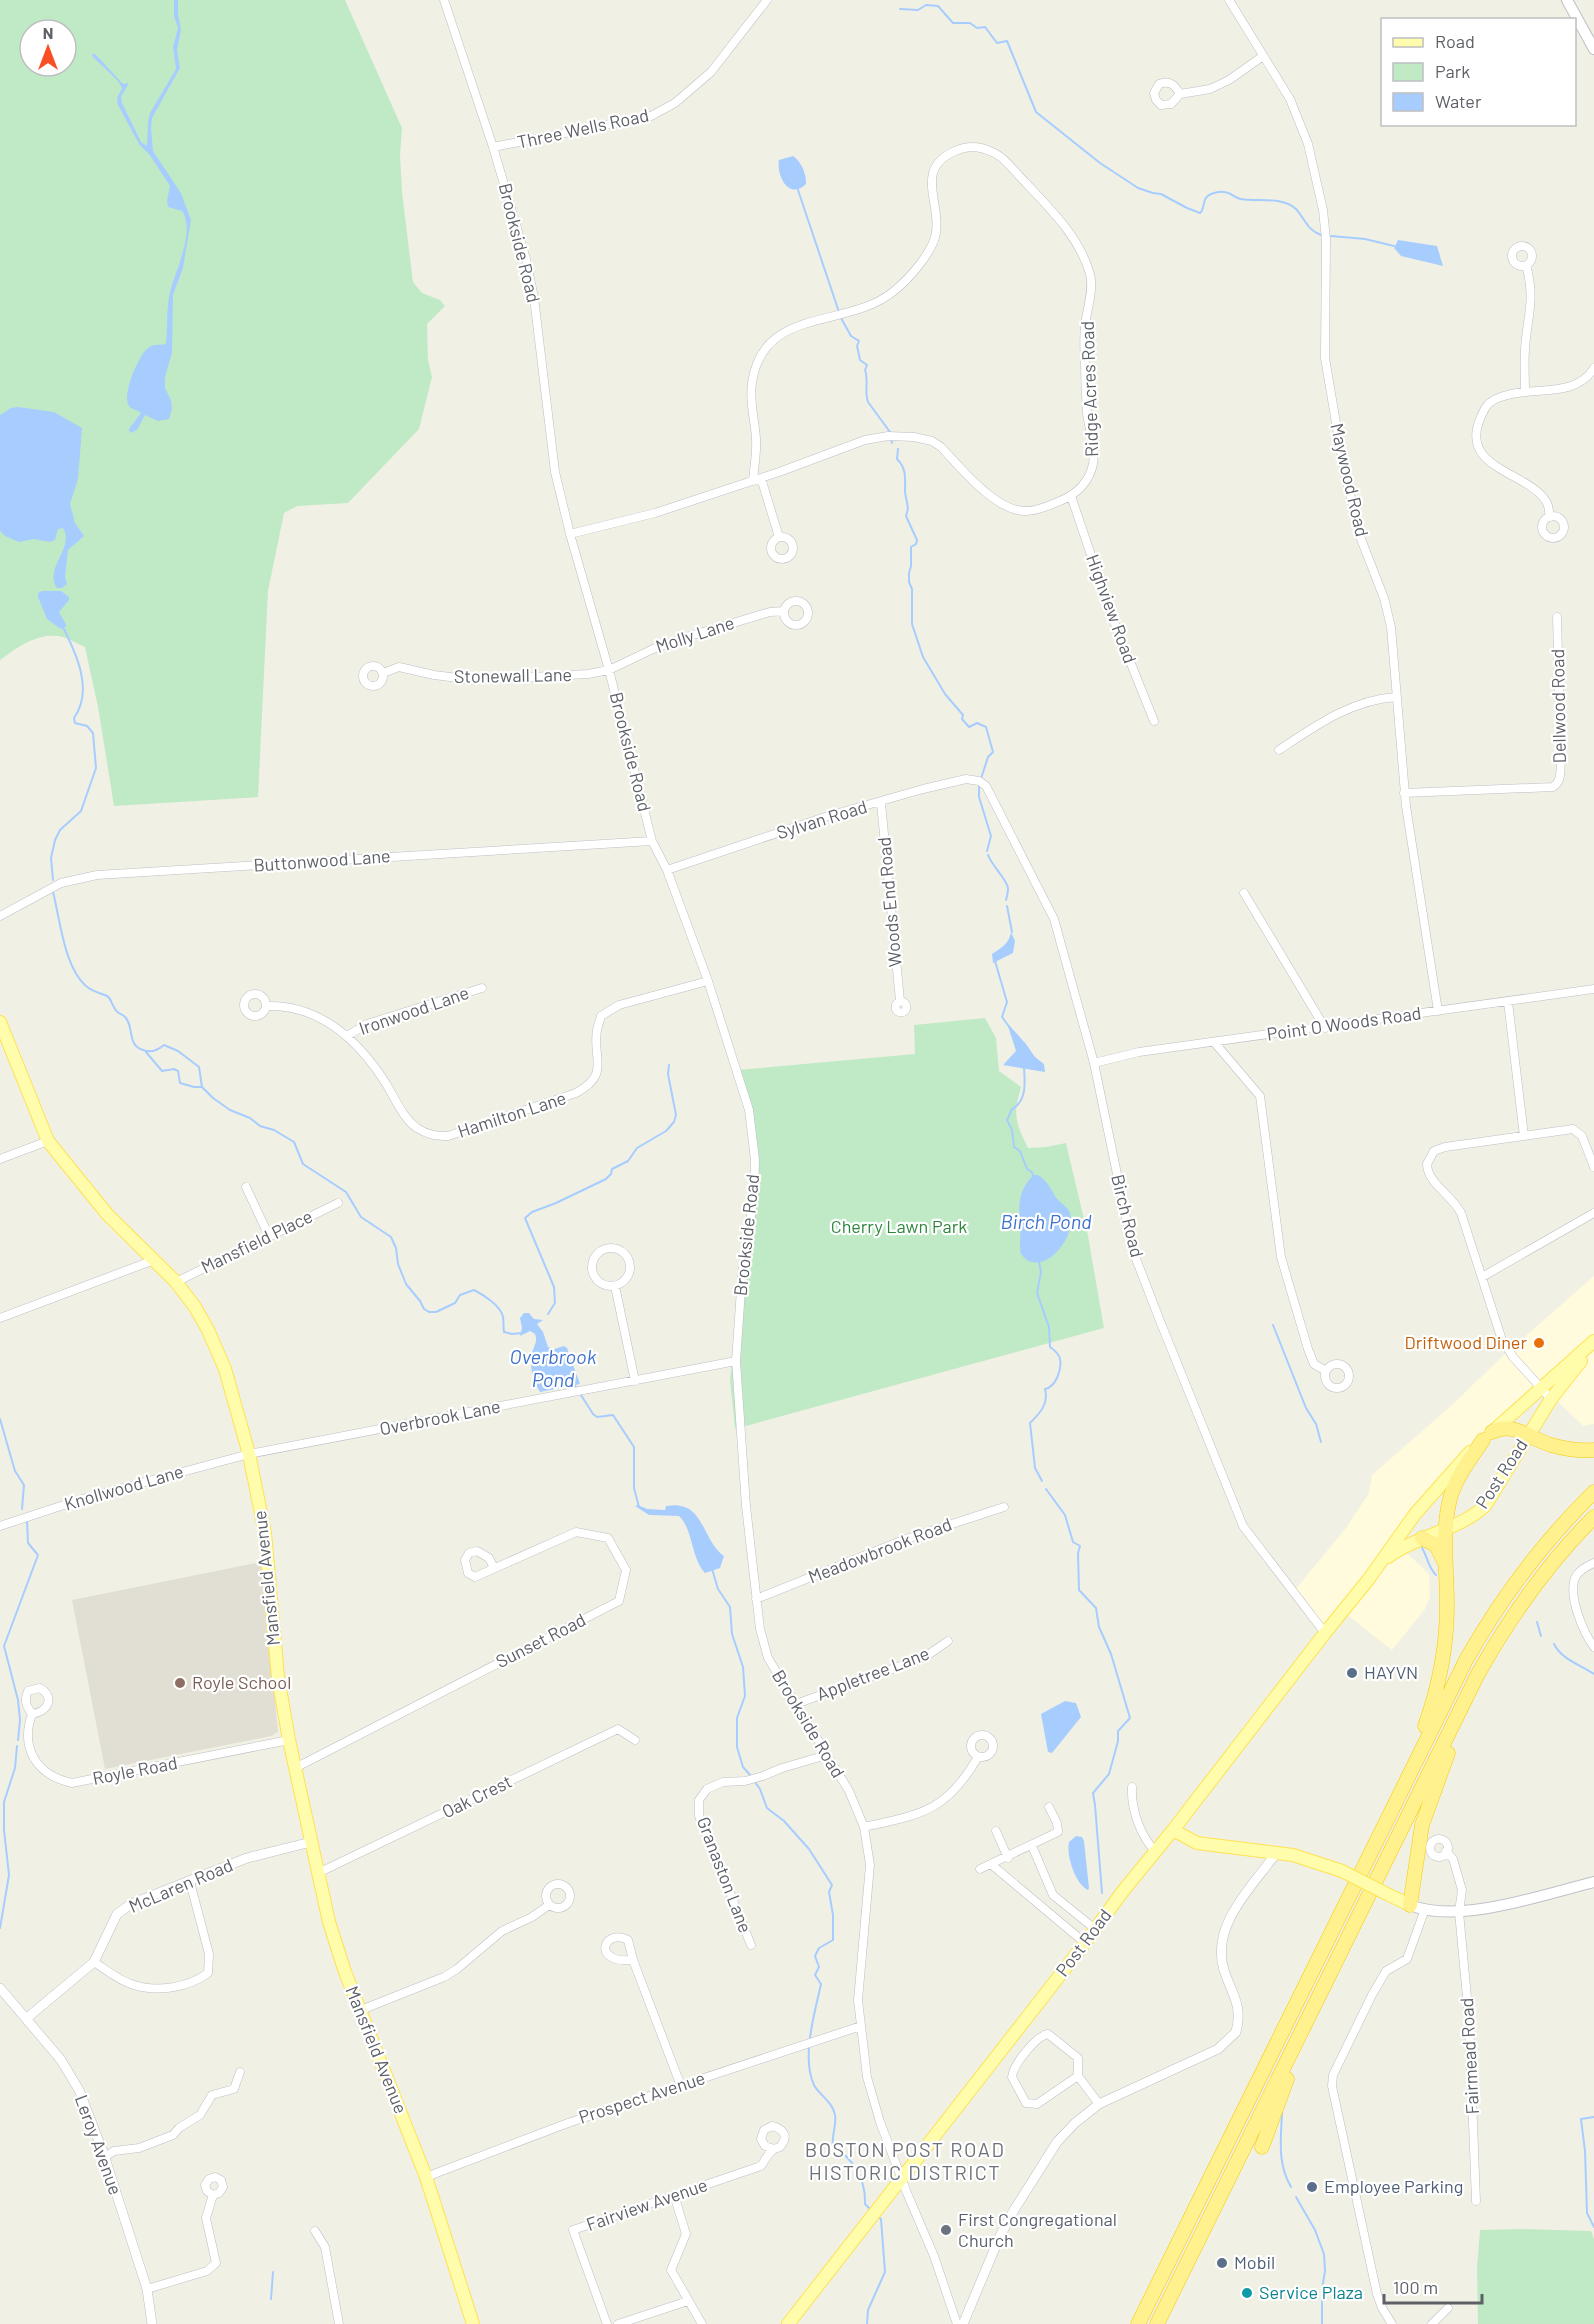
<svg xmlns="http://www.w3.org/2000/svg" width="1594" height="2324" viewBox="0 0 1594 2324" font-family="Barlow,sans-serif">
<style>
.commercial{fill:#fffbdc}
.education{fill:#e1dfd4}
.green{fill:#c0eac6;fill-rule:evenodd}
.water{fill:#a7cdff}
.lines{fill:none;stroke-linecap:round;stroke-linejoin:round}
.stream{stroke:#a7cdff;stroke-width:2}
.minor-casing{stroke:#bdbec5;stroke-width:9}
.tertiary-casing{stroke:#bdbec5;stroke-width:10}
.secondary-casing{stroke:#bec0c7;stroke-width:12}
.primary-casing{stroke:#fde352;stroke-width:14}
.motorway-casing{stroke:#f6c900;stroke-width:15}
.minor{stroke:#fff;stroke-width:8}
.tertiary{stroke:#fff;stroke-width:9}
.secondary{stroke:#fff;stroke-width:10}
.primary{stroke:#fffcac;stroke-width:12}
.motorway{stroke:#fff18e;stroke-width:14}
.primary-bridge-casing{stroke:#fde352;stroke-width:14;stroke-linecap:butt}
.primary-bridge{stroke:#fffcac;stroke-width:12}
.food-dot{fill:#e8710a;stroke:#fff;stroke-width:2}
.service-dot{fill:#5c6f8a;stroke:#fff;stroke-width:2}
.education-dot{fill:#8d6e63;stroke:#fff;stroke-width:2}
.worship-dot{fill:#6b7280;stroke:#fff;stroke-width:2}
.culture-dot{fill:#0f9aa8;stroke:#fff;stroke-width:2}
.labels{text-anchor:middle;stroke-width:4.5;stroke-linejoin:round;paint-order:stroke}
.street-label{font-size:18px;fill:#5d6067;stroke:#fff}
.park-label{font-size:18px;fill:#2e863d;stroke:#fff}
.food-label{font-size:18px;fill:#c56008;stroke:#fff;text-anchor:end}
.service-label{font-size:18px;fill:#4e5e75;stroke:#fff;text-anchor:start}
.education-label{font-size:18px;fill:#785e54;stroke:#fff;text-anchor:start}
.worship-label{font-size:18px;fill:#5b616d;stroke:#fff;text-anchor:start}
.culture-label{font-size:18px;fill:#0d838f;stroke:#fff;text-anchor:start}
.water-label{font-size:20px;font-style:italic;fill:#3e72ce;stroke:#fff}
.neighbourhood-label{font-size:20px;letter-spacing:1.5px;fill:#6e7279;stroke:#fff}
</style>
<rect width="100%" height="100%" fill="#f1f0e5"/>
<path class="commercial" d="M1594 1276V1424L1583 1426 1537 1381 1511 1349Z
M1506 1353 1536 1388 1439 1480 1393 1540 1429 1574 1430 1597 1425 1609 1392 1650 1341 1610 1325 1630 1295 1590 1346 1528 1369 1493 1372 1475 1452 1405Z"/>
<path class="education" d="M261 1562 278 1732 271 1736 105 1769 72 1600Z"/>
<path class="green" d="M0 0H345L402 128 400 155 402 192 413 282 422 293 440 300 445 306 427 324 428 360 432 377 419 429 348 503 297 506 284 513 268 591 258 797 114 806 98 707 85 647C78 644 70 639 63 637 39 631 18 647 0 660ZM30 30H66V66H30Z
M985 1018 996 1038 999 1071 1021 1087C1013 1115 1015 1121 1028 1148L1046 1147 1066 1143 1088 1236 1104 1328 735 1429 730 1380 754 1145 738 1070 915 1054 914 1025Z
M1521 2229 1591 2231 1594 2239V2324H1478L1477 2268 1480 2230Z"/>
<path class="water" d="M174 0H178V14L181 30 177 50 180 68 152 118 151 128 153 151 181 193 191 220 183 268 173 295 172 353 165 377V388L171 400 172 409 169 419 158 421 145 415 137 430 130 433 129 429 141 413C137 410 131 409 129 406 121 396 139 354 148 348 153 344 160 345 166 344 168 327 166 308 170 292 175 271 196 231 182 211L168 207 167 200 170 186 149 154 139 144 118 105 117 98 122 88 118 81 92 56 93 53 97 56 123 84 129 83 121 97 122 103 141 142 147 146 148 121 150 113 176 69 173 47 178 28 174 16Z
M793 156C801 161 807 175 806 184 789 201 776 175 779 160Z
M1398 240 1437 246 1443 266 1401 256 1394 248Z
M18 407 54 412 82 428 78 479 70 504 75 523 84 536 68 550 65 577 67 584 62 588H57C43 568 75 549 63 528L58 529 55 540 50 542 34 539 19 542 5 536 0 531V415L11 408Z
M42 591H61L69 597V600L59 612 67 626 61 629 47 619 38 597V593Z
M1011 932 1015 941 1013 953 993 963 992 954C1001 948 1009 944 1011 932Z
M1009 1025 1026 1044 1035 1057 1044 1064 1045 1072 1003 1065 1016 1051 1008 1026Z
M1033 1175H1038C1047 1181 1050 1187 1055 1196 1059 1203 1067 1205 1070 1213 1077 1241 1039 1280 1021 1254 1019 1251 1021 1233 1020 1227 1019 1204 1017 1193 1033 1175Z
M524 1313H529L534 1319 543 1320 537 1324 543 1332 548 1347 554 1349 564 1346 567 1348 580 1384 540 1392C533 1381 529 1366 532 1353 533 1348 537 1342 536 1338 536 1333 533 1333 530 1331L520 1336 522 1328 520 1318Z
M638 1505 647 1509 665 1510 666 1506C705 1499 701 1540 724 1556L720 1568 705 1573C691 1558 693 1529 679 1516L649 1515 635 1506Z
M1065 1701 1076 1703 1081 1717 1052 1753 1048 1752 1041 1714Z
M1076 1836 1082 1837 1084 1841 1089 1888 1088 1890C1075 1884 1066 1855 1069 1842Z"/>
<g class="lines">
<path class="stream" d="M900 9 918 10 926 5 938 6 953 23H970L977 28 985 27 997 43 1007 41 1036 112 1100 163 1138 188 1153 193 1161 194 1187 208 1200 213C1206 208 1201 198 1211 194 1214 193 1221 191 1224 192 1230 192 1235 198 1241 199 1258 202 1282 196 1296 209 1305 219 1307 230 1321 235
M798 190 841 318 851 336 859 341 857 346 860 360 867 365 865 370C869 381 864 391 868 402L890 432 892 443
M1331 236 1365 239 1394 246
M898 449 897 459C907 469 905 479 905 492 906 502 910 506 906 516L917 540 916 544 911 547V566L909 573V582L912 589V624L923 657 945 694 963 715 962 719 969 727 977 723 986 727 993 752 988 757 979 785V797L991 836 987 851
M988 855C992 866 1009 882 1008 889 1008 893 1007 896 1006 900
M53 880 51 858 55 840 60 830 81 811 96 768 93 733 87 726 75 723 74 718C94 690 76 653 62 625
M53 892C60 919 64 967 86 986 93 992 100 993 107 996 111 998 111 1003 114 1007 116 1013 120 1013 124 1016 135 1025 126 1045 143 1050 150 1053 158 1050 164 1045L178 1051 199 1067 202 1087 213 1098 230 1110 250 1118 260 1126 274 1130 294 1142 303 1164 346 1192 361 1217 391 1237 396 1248 398 1264 406 1284 420 1301 424 1309 429 1312H436L455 1303 460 1295 474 1290C484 1295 501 1306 503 1317 504 1322 503 1327 504 1332L512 1334 522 1333
M1007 906 1012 932
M995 961 1007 1002 1002 1017 1010 1028
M146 1052 162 1071 174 1069 178 1071 180 1083 194 1087H202
M1024 1068C1025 1082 1027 1101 1012 1109L1007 1120 1012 1130 1014 1147 1020 1151 1027 1169 1032 1172 1033 1176
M1039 1262 1041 1272 1037 1293 1049 1327 1050 1347C1054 1350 1059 1353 1060 1359 1062 1369 1056 1387 1045 1389 1049 1404 1040 1413 1030 1423L1035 1468 1042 1481
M548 1314 555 1303 554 1287 525 1218 532 1212 556 1203 606 1179 611 1174 612 1169 628 1161 637 1148 666 1131 674 1122 676 1115 668 1074 669 1065
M1273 1325 1306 1408 1316 1424 1321 1442
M574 1384 593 1414 597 1417 613 1415 634 1447V1488L639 1507
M0 1419 15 1471 24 1485 22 1509
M1046 1489 1065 1515 1073 1542 1080 1546 1078 1553 1079 1590 1096 1608 1099 1627 1111 1654 1130 1718 1118 1731V1741L1109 1774 1093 1793 1095 1805 1102 1893
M1422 1548C1428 1558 1428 1567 1436 1575
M712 1569 718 1589 730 1607 732 1634 743 1667 745 1696 737 1718V1747L743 1767 751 1776
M1537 1622 1541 1636
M1554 1644C1562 1660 1581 1665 1594 1674
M18 1740 20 1720 18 1700 4 1646 38 1555 28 1543 27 1520
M754 1781 760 1789 767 1808 784 1821 809 1849 832 1885 829 1892 833 1915V1940L819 1948 815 1956 819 1967 815 1975 821 1984C815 2012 801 2057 814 2085 819 2095 833 2102 835 2115 837 2125 831 2136 833 2147 854 2158 866 2181 865 2204L871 2210
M0 1928 9 1875 4 1830V1802L15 1768 17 1746
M1282 2112C1281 2139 1277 2163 1291 2187
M1594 2117 1581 2119 1585 2151 1587 2213 1594 2227
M1296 2197 1315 2230 1324 2254 1325 2271 1322 2289V2324
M271 2299 273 2272
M867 2324 868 2310 885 2272 881 2219 877 2216"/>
<defs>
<path id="minor" d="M444 0 493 147 526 259 534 298 555 472 570 534 609 670 652 841 667 870 708 981 749 1110 755 1160 754 1196 742 1275 736 1361 746 1506 760 1629 768 1658 849 1791 864 1827 870 1865 858 2000 867 2077 880 2122 907 2193 934 2256 957 2324
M1229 0 1290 99 1308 144 1323 210 1326 239 1325 358 1344 470 1361 539 1384 598 1391 627 1406 806 1438 1011
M1180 94C1175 85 1170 80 1159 84L1154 93 1156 100 1161 105 1171 104 1180 94 1210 89 1229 80 1263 56
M493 147 651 116 675 103 711 72 767 0
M1512 256a10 10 0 1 1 20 0a10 10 0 1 1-20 0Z
M1525 392C1525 378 1524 363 1525 349 1527 316 1536 300 1526 265
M761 478 779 537
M1071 496 1111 614 1154 721
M1542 527a11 11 0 1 1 22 0a11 11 0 1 1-22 0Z
M1550 517C1549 513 1549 507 1547 503 1531 472 1459 470 1480 419 1485 407 1488 401 1501 397 1529 385 1575 400 1594 368
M570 534 655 513 779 472 865 440 888 436 914 437 932 441 941 447C960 467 996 512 1026 511 1038 511 1050 505 1060 501 1077 494 1089 483 1093 464 1096 447 1089 430 1087 413 1086 396 1085 378 1085 361 1084 349 1084 337 1085 325 1087 310 1094 288 1090 274 1079 236 1050 209 1025 182 1014 171 1004 156 990 151 979 146 966 146 955 151 914 169 941 202 936 233 933 252 909 279 894 291 847 330 763 305 752 383 749 402 755 420 756 439 757 453 754 467 753 481
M771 548a11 11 0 1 1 22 0a11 11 0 1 1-22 0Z
M784 613a12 12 0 1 1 24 0a12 12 0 1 1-24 0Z
M363 676a10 10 0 1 1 20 0a10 10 0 1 1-20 0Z
M383 673 399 667 434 675 474 680 588 674 609 670 653 649 683 638 770 612 784 611
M1279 750C1315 726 1351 700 1396 697
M1404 793 1553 787C1562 781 1560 771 1561 762L1557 617
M881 803 900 1001
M667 870 825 817 923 789 966 779 979 781 986 786 1054 919 1094 1063 1133 1251 1160 1321 1243 1526 1325 1633
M1244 893 1325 1028
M0 916 61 883 97 875 652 841
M244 1005a11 11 0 1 1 22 0a11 11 0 1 1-22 0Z
M895.5 1007a5.5 5.5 0 1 1 11 0a5.5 5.5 0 1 1-11 0Z
M1508 1002 1524 1136
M266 1006C319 1004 358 1040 385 1082 395 1098 402 1117 417 1128 428 1135 436 1136 448 1136L576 1093C611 1074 592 1059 597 1030 598 1025 600 1020 601 1016L619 1005 708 981
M347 1036 367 1024 482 988
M1214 1042 1260 1096 1281 1257 1308 1349 1314 1364 1326 1371
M1094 1063 1139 1052 1594 989
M0 1159 48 1141
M246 1187 269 1236
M592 1267a19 19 0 1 1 38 0a19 19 0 1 1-38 0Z
M1482 1277 1594 1213
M176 1282 338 1203
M615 1286 635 1381
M0 1318 154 1260
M1325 1376a12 12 0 1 1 24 0a12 12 0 1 1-24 0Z
M1551 1399 1513 1357 1502 1340 1461 1213C1452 1195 1427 1183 1427 1164L1434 1151 1445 1147 1573 1129 1582 1136 1594 1167
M0 1526 82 1499 249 1454 736 1361
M1594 1563C1587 1566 1578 1571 1575 1578 1568 1596 1583 1632 1594 1647
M756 1599 906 1539 1004 1507
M796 1704 925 1657 948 1641
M32 1714C47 1712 56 1698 40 1688L28 1691C24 1700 26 1706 32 1714 20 1748 36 1775 72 1783L289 1740
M971 1746a11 11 0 1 1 22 0a11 11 0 1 1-22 0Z
M295 1768 619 1601 626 1570 608 1538 576 1532 475 1577 468 1573 465 1560 469 1553 477 1551 489 1558 494 1568
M1132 1787C1131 1809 1140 1836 1156 1852
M864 1827C922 1814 946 1812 978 1757
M996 1831 1008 1858
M1430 1848a9 9 0 1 1 18 0a9 9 0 1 1-18 0Z
M1032 1846 1053 1895 1095 1929
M1446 1851 1453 1859 1462 1890 1459 1912 1469 2019 1476 2201
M992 1865 1085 1943
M980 1869 1058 1832 1057 1823 1049 1807
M318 1873 618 1729 635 1740
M546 1896a12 12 0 1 1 24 0a12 12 0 1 1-24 0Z
M751 1945 699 1816V1800L707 1789 723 1782 745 1781 763 1776 782 1768 827 1755
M633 1960 628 1940C604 1927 590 1964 633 1960L681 2086
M94 1962C105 1969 118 1980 131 1984 155 1993 188 1988 208 1973L209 1954 190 1882
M361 2010 444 1977 457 1969 502 1931 532 1917 549 1905
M1078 2076 1037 2104 1026 2103 1012 2077C1013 2065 1036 2036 1048 2034L1078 2058V2076L1099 2104
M105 2157 114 2151 139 2148 173 2135 179 2128 200 2115 212 2095 234 2089 240 2072
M426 2177 568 2123 861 2026
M674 2195 686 2234 671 2270 702 2324
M315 2231 325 2247 339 2324
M147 2289 207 2271 216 2263 206 2218 213 2195 219 2193 223 2187 221 2180 215 2177 209 2179 205 2185 207 2191 213 2195
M607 2324 573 2230 761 2166C764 2161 769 2153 773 2150 779 2145 778 2151 782 2144 789 2135 781 2128 772 2126L764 2130 761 2139 765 2146 774 2149
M618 2324 688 2301
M1392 2324 1382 2308 1377 2294 1332 2086 1333 2075 1372 1995 1386 1971 1407 1959 1425 1909
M1432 2324 1448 2308"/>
<path id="tertiary" d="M0 1988 61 2060 79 2090 103 2152 147 2289 152 2324
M27 2018 94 1962 117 1914 131 1904 247 1858 311 1842
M963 2324 1000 2236 1014 2210 1057 2142 1075 2123 1099 2104 1218 2049 1236 2032C1243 2005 1232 1995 1224 1970 1210 1925 1253 1886 1277 1852"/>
<path id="secondary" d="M1567 0 1594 49
M1410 1905C1459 1925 1544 1894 1594 1882"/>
<path id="primary" d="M0 1022 48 1141 107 1214 176 1282 195 1307 208 1330 225 1369 249 1454 265 1533 278 1677 289 1740 329 1922 345 1972 426 2177 473 2324
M1492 1432 1594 1341
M1388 1557C1418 1535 1457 1531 1485 1506L1551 1399 1581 1361
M1173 1830 1197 1843 1293 1855 1342 1871
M1389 1895 1410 1905
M788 2324 1085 1943 1123 1891 1173 1830 1325 1633 1368 1580 1415 1514 1470 1452"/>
<path id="motorway" d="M1492 1432C1514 1421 1530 1439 1551 1445 1565 1449 1579 1451 1594 1450
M1422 1538 1436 1545 1444 1561
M1425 1726C1439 1687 1447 1647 1447 1605 1447 1569 1441 1530 1451 1495 1458 1474 1471 1458 1483 1440
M1410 1905 1422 1825 1448 1753
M1262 2147 1287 2079
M1138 2324 1466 1660C1501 1598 1543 1542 1594 1492
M1157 2324 1478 1674C1510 1617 1548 1563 1594 1517"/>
</defs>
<use href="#minor" class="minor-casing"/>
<use href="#tertiary" class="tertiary-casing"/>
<use href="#secondary" class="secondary-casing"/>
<use href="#primary" class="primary-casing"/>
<use href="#motorway" class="motorway-casing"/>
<use href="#minor" class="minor"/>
<use href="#tertiary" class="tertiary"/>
<use href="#secondary" class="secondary"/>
<use href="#primary" class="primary"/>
<use href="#motorway" class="motorway"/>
<defs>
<path id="primary-bridge" d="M1342 1871 1389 1895"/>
</defs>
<use href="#primary-bridge" class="primary-bridge-casing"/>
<use href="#primary-bridge" class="primary-bridge"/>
</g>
<circle class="food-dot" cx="1539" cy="1343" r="6"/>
<g class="service-dot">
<circle cx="1352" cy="1673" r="6"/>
<circle cx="1312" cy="2187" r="6"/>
<circle cx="1222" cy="2263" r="6"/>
</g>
<circle class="education-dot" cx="180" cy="1683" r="6"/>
<circle class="worship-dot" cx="946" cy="2230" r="6"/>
<circle class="culture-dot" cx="1247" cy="2293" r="6"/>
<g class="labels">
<g class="street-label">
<text transform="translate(583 129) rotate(-12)" y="6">Three Wells Road</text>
<text transform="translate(519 243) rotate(76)" y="6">Brookside Road</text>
<text transform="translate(1090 389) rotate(-92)" y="6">Ridge Acres Road</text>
<text transform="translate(1349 480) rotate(77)" y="6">Maywood Road</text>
<text transform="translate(1111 609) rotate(70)" y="6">Highview Road</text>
<text transform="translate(695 635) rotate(-18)" y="6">Molly Lane</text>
<text transform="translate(513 676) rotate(-1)" y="6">Stonewall Lane</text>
<text transform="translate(1559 706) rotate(-91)" y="6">Dellwood Road</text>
<text transform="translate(630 752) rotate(76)" y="6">Brookside Road</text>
<text transform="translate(822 820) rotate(-17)" y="6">Sylvan Road</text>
<text transform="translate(322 861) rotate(-4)" y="6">Buttonwood Lane</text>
<text transform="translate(890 902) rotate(-95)" y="6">Woods End Road</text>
<text transform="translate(414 1011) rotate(-19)" y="6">Ironwood Lane</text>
<text transform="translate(1344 1024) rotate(-8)" y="6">Point O Woods Road</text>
<text transform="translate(512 1115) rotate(-18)" y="6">Hamilton Lane</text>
<text transform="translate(1127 1216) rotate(76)" y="6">Birch Road</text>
<text transform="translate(747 1235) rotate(-84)" y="6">Brookside Road</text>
<text transform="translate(257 1242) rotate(-26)" y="6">Mansfield Place</text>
<text transform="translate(440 1418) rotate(-11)" y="6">Overbrook Lane</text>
<text transform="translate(1502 1474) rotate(-57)" y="6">Post Road</text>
<text transform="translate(124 1488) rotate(-16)" y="6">Knollwood Lane</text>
<text transform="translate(880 1551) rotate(-21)" y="6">Meadowbrook Road</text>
<text transform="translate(267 1578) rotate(-96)" y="6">Mansfield Avenue</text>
<text transform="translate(541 1641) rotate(-27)" y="6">Sunset Road</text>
<text transform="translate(873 1674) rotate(-21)" y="6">Appletree Lane</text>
<text transform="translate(808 1724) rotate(59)" y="6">Brookside Road</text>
<text transform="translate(135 1771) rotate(-11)" y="6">Royle Road</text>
<text transform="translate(477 1797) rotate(-26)" y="6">Oak Crest</text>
<text transform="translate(724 1875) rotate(69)" y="6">Granaston Lane</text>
<text transform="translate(181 1886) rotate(-23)" y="6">McLaren Road</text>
<text transform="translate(1084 1943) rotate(-53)" y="6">Post Road</text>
<text transform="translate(376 2050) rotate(68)" y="6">Mansfield Avenue</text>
<text transform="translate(1470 2056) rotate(-93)" y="6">Fairmead Road</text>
<text transform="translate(642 2098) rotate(-18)" y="6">Prospect Avenue</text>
<text transform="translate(98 2145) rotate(70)" y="6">Leroy Avenue</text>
<text transform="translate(647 2205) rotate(-19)" y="6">Fairview Avenue</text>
</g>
<g class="park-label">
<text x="899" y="1233">Cherry Lawn Park</text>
</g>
<g class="food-label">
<text x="1527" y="1349">Driftwood Diner</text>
</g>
<g class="service-label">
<text x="1364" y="1679">HAYVN</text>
<text x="1324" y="2193">Employee Parking</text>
<text x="1234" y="2269">Mobil</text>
</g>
<g class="education-label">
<text x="192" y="1689">Royle School</text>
</g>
<g class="worship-label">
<text x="958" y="2226">First Congregational<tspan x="958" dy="21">Church</tspan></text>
</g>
<g class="culture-label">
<text x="1259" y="2299">Service Plaza</text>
</g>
<g class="water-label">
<text x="1046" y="1229">Birch Pond</text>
<text x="553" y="1364">Overbrook<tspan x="553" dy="23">Pond</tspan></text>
</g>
<g class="neighbourhood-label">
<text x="905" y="2157">BOSTON POST ROAD<tspan x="905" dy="23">HISTORIC DISTRICT</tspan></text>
</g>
</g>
<rect x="1381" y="18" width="195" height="108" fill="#ffffff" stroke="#bebfc2" stroke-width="1.5"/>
<rect x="1393" y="38" width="30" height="9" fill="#fffcac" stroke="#bebfc2" stroke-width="1.5"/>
<text x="1435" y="48" font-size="18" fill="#5d6067">Road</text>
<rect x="1393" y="63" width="30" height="18" fill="#c0eac6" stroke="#bebfc2" stroke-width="1.5"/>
<text x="1435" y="78" font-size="18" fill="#5d6067">Park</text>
<rect x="1393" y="93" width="30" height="18" fill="#a7cdff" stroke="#bebfc2" stroke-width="1.5"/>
<text x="1435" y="108" font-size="18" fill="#5d6067">Water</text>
<g transform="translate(48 48)"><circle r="28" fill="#ffffff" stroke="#bebfc2" stroke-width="1.5"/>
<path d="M0-4.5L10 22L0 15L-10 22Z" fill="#f85024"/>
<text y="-9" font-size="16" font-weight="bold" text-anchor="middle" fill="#5d6067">N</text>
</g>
<path d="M1384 2294v9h98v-9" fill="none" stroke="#5d6067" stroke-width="3"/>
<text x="1393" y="2294" font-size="18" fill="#5d6067" stroke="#ffffff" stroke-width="4.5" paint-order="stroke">100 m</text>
</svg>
